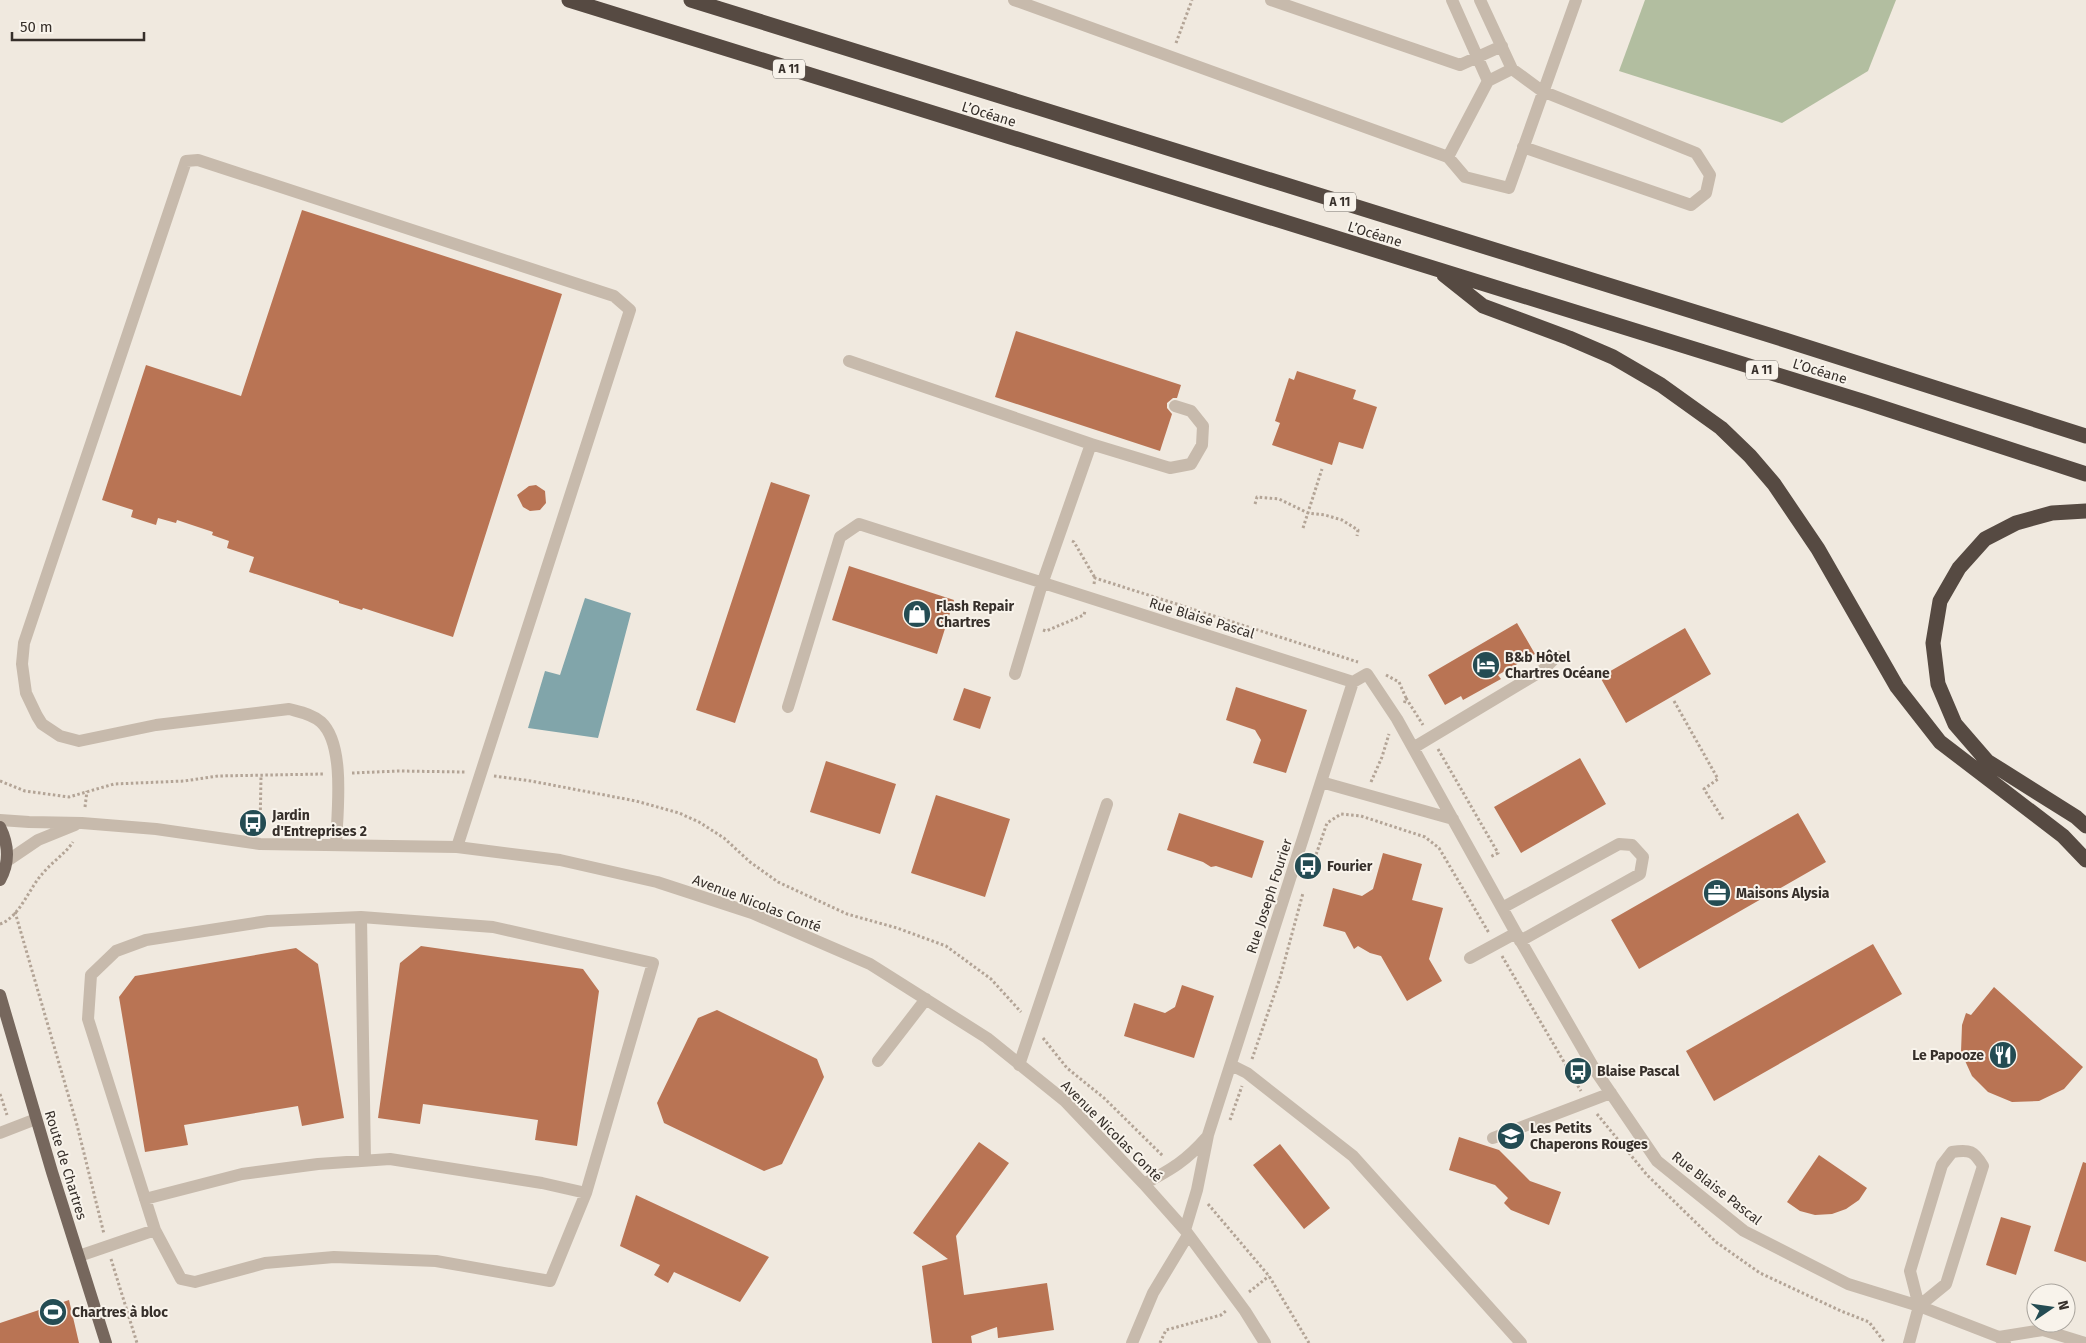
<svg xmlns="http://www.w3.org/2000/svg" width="2086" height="1343" viewBox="0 0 2086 1343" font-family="'Fira Sans',sans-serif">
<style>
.green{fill:#b2bea0}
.water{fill:#81a5aa}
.building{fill:#b97454}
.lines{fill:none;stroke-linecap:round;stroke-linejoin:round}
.path{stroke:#b3a496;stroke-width:3;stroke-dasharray:2.5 2.5;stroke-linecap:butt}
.minor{stroke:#c7baac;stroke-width:12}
.major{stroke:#76675d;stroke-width:12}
.highway{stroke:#564a42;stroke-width:15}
.labels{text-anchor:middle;stroke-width:4;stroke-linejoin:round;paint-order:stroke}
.shield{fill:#f8f3eb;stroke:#706a64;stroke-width:1}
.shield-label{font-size:12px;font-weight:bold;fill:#362f2a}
.street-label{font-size:14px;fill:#362f2a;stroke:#f8f3eb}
.poi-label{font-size:14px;font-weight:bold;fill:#362f2a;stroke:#f8f3eb;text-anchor:start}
</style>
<rect width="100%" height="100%" fill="#f0e9df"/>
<path class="green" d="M1645 0H1896L1868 71 1782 123 1619 71Z"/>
<path class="water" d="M585 598 631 613 598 738 528 728 545 671 560 675Z"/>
<path class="building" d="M302 210 562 294 453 637 363 608 362 610 339 603V601L249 572 254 557 227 548 229 541 212 535 213 532 177 520 176 523 158 518 156 525 131 517 133 510 102 500 146 365 241 396Z
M1016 331 1181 385 1177 398H1173L1167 403V408L1172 414 1160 451 995 397Z
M1297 371 1356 390 1353 399 1377 407 1363 449 1339 442 1332 465 1272 445 1280 423 1275 421 1289 378 1294 380Z
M771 482 810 495 735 723 696 710Z
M536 485 545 491 546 503 540 510 530 511 523 507 517 495 529 486Z
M849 566 954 600 937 654 832 620Z
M1517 623 1535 654 1498 675 1501 679 1463 700 1461 696 1445 705 1428 675Z
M1685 628 1711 674 1626 723 1600 677Z
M1236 687 1307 710 1286 773 1253 763 1261 740 1255 730 1226 720Z
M964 688 991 697 980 729 953 720Z
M1580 758 1606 804 1521 853 1494 807Z
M826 761 896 784 880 834 810 812Z
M936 795 1010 819 985 897 911 873Z
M1179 813 1264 841 1252 878 1216 866 1211 867 1203 862 1167 850Z
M1798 813 1826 862 1639 969 1611 920Z
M1383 853 1422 864 1412 900 1443 908 1429 959 1442 981 1407 1001 1381 956 1370 953 1358 946 1354 949 1345 932 1323 926 1333 888 1362 896 1373 889Z
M1873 944 1902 994 1714 1101 1686 1051Z
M421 946 583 969 599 991 577 1146 535 1140 538 1120 423 1104 420 1124 378 1118 400 963Z
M296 948 318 964 344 1118 302 1126 298 1106 184 1125 188 1145 145 1152 119 997 135 976Z
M1182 985 1214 996 1194 1058 1124 1036 1134 1003 1165 1013 1175 1007Z
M1994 987 2083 1067 2064 1089 2039 1101 2012 1102 1988 1092 1972 1076 1961 1052 1962 1025 1966 1013 1971 1015Z
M717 1010 817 1059 824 1077 782 1164 764 1171 664 1123 657 1103 698 1018Z
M1459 1137 1499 1150 1530 1181 1561 1192 1549 1225 1511 1210 1504 1203 1508 1198 1495 1185 1449 1170Z
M979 1142 1009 1163 956 1236 964 1295 1047 1283 1054 1330 998 1338 997 1327 971 1336 972 1343H932L922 1266 948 1259 913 1233Z
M1280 1144 1330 1208 1304 1229 1253 1165Z
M1819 1155 1867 1188 1859 1200 1846 1209 1832 1214 1815 1215 1800 1211 1787 1202Z
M2083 1162 2086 1163V1262L2054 1251Z
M636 1195 769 1257 740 1302 674 1272 668 1283 654 1275 660 1265 620 1246Z
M2001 1217 2031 1226 2016 1275 1986 1265Z
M69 1300 79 1343H0V1323Z"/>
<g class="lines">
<path class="path" d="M1176 43 1192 0
M1255 504 1257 497 1279 499 1308 513 1325 515 1342 520 1358 530 1357 536
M1303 528 1322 469
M1072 541 1074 542 1095 578
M1094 584 1095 578 1358 662
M1043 630 1046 631 1084 615 1085 611
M1386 675 1399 682 1406 698 1404 704
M1406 698 1423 725
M1674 701 1718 779 1704 789 1723 819
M1438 749 1498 853 1490 857
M352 773 399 771 465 772
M494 776 531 781 636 801 679 813 699 822 724 838 750 862 778 882 847 914 897 928 946 946 991 979 1021 1012
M0 781 25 791 69 797 114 784 184 781 218 776 323 774
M1371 782 1382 757 1389 734
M85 807 87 791
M260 830 261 776
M1308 878 1327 823 1341 814 1361 816 1425 837 1439 848 1489 933
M15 912 77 1125 104 1234
M0 924C20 917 29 888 43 873 52 862 65 854 73 842
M1502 956 1581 1091
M1043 1038 1067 1068 1104 1098 1163 1156
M1252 1059 1280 978 1303 893
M0 1094 7 1115
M1597 1114 1647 1175 1716 1242 1760 1273 1841 1311 1869 1322 1885 1343
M1230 1120 1242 1086
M1208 1204 1269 1276 1309 1343
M111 1259 137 1343
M1249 1292 1269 1276
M1160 1343 1166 1330 1221 1315 1227 1310"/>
<path class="minor" d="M1014 0 1448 157 1465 177 1509 188 1576 0
M1271 0 1460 65 1502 46
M1452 0 1488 81
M1480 0 1512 69 1542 91 1696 153 1710 175 1706 193 1691 205 1523 147
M1448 157 1488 81 1512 69
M849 361 1091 444 1170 468 1191 464 1202 445 1203 426 1191 411 1175 406
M1015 674 1042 584 1091 444
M788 707 840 537 859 524 1353 682
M1413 748 1543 670 1557 656
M1321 782 1453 819
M0 820 29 822 82 823 156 829 260 844 457 847 560 860 657 882 752 913 870 964 987 1038 1065 1101 1144 1184 1185 1230 1245 1311 1265 1343
M336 845C337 814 346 745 321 722 312 714 300 712 289 709L156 725 79 741 60 736 42 724 37 716 26 693 22 664 24 643 186 161 198 160 614 296 630 310 457 847
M7 861 38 840 75 825
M1502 908 1619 844 1632 845 1643 857 1640 874 1520 941
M361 917 493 927 653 963 586 1193 550 1281 436 1261 334 1257 265 1263 195 1282 181 1279 155 1230 88 1019 91 975 116 951 146 940 268 921Z
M361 917 365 1161
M1470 958 1516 933
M878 1061 926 999
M1019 1065 1107 804
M1231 1065 1247 1073 1353 1156 1521 1343
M0 1133 36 1119
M1493 1138 1611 1093
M1144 1184C1172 1169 1186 1161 1207 1137
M145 1199 242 1174 318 1164 390 1159 542 1183 586 1193
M1185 1230 1197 1190 1208 1135 1353 682 1367 674 1397 719 1516 933 1595 1070 1657 1161 1744 1231 1848 1284 1919 1306 1999 1337 2005 1343
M79 1256 155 1230
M1999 1337 2043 1330 2085 1343
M1132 1343 1153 1293 1188 1235
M1909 1343 1919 1306 1910 1271 1942 1165 1952 1152C1970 1149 1974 1151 1983 1166L1946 1284 1919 1306"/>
<path class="major" d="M0 827C9 845 10 862 0 880
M0 995 52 1172 106 1343"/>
<path class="highway" d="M569 0 1865 402 2086 474
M691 0 1785 340 2086 436
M1444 275 1483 306 1569 338 1613 357 1661 385 1721 428 1750 456 1774 484 1818 549 1897 687 1940 742 2063 836 2086 860
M2086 511 2052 513 2016 523 1985 539 1959 568 1940 601 1933 643 1938 684 1955 724 1987 761 2076 817 2086 826"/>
</g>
<defs>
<symbol id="shop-disc" viewBox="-11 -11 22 22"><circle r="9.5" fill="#244c53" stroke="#f8f3eb"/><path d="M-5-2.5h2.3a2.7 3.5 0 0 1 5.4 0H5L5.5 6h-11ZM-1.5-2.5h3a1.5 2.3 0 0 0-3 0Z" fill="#fff"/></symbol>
<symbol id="hotel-disc" viewBox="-11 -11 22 22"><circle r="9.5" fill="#244c53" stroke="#f8f3eb"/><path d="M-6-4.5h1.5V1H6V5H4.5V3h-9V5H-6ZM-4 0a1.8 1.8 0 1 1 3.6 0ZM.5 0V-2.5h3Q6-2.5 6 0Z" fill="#fff"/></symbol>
<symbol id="bus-disc" viewBox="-11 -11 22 22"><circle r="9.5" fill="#244c53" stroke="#f8f3eb"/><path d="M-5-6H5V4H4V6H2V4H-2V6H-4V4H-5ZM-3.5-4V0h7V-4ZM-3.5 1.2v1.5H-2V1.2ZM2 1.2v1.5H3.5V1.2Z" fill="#fff"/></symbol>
<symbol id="office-disc" viewBox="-11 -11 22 22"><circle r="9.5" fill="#244c53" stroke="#f8f3eb"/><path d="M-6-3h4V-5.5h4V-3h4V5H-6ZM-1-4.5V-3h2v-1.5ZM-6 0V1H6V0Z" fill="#fff"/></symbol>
<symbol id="restaurant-disc" viewBox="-11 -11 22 22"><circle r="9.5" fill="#244c53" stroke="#f8f3eb"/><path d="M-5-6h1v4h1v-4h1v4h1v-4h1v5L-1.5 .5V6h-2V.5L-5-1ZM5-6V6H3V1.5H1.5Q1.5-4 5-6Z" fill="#fff"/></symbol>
<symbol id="school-disc" viewBox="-11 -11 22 22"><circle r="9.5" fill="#244c53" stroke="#f8f3eb"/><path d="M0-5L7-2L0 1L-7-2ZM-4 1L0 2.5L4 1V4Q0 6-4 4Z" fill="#fff"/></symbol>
<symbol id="stadium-disc" viewBox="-11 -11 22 22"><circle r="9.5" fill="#244c53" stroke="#f8f3eb"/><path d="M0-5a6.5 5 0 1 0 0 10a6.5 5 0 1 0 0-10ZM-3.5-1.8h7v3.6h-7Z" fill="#fff"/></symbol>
</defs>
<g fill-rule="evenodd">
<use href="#shop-disc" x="901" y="598" width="32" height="32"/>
<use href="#hotel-disc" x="1470" y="649" width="32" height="32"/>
<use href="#bus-disc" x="237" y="807" width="32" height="32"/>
<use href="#bus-disc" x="1292" y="850" width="32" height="32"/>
<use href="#office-disc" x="1701" y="877" width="32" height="32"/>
<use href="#restaurant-disc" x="1987" y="1039" width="32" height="32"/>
<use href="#bus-disc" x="1562" y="1055" width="32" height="32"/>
<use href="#school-disc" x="1495" y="1120" width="32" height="32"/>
<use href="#stadium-disc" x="37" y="1296" width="32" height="32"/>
</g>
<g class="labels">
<g class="shield">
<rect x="773" y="59.5" width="32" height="19" rx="4"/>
<rect x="1324" y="192.5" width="32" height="19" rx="4"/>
<rect x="1746" y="360.5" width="32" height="19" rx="4"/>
</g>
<g class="shield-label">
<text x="789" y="73">A 11</text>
<text x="1340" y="206">A 11</text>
<text x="1762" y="374">A 11</text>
</g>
<g class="street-label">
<text transform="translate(989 114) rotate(17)" y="5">L’Océane</text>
<text transform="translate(1375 234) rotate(17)" y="5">L’Océane</text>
<text transform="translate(1820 371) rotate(17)" y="5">L’Océane</text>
<text transform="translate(1202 618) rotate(17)" y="5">Rue Blaise Pascal</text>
<text transform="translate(1269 896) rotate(-72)" y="5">Rue Joseph Fourier</text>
<text transform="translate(757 903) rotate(21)" y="5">Avenue Nicolas Conté</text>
<text transform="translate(1112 1131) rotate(45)" y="5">Avenue Nicolas Conté</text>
<text transform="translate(66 1165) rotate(73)" y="5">Route de Chartres</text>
<text transform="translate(1717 1188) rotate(38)" y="5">Rue Blaise Pascal</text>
</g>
<g class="poi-label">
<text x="936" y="611">Flash Repair<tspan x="936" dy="16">Chartres</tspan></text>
<text x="1505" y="662">B&amp;b Hôtel<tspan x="1505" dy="16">Chartres Océane</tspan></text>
<text x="272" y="820">Jardin<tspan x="272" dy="16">d'Entreprises 2</tspan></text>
<text x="1327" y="871">Fourier</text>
<text x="1736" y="898">Maisons Alysia</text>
<text x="1984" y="1060" text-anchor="end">Le Papooze</text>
<text x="1597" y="1076">Blaise Pascal</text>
<text x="1530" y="1133">Les Petits<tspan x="1530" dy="16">Chaperons Rouges</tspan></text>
<text x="72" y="1317">Chartres à bloc</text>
</g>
</g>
<g transform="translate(2051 1308) rotate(77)"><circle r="24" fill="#f8f3eb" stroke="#aaa59e"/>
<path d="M0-4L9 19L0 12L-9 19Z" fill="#244c53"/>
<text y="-8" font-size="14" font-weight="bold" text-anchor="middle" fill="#362f2a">N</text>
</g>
<path d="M12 32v8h132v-8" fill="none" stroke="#362f2a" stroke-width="2.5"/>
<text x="20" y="32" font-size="15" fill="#362f2a" stroke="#f8f3eb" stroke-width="4" paint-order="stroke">50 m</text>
</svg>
